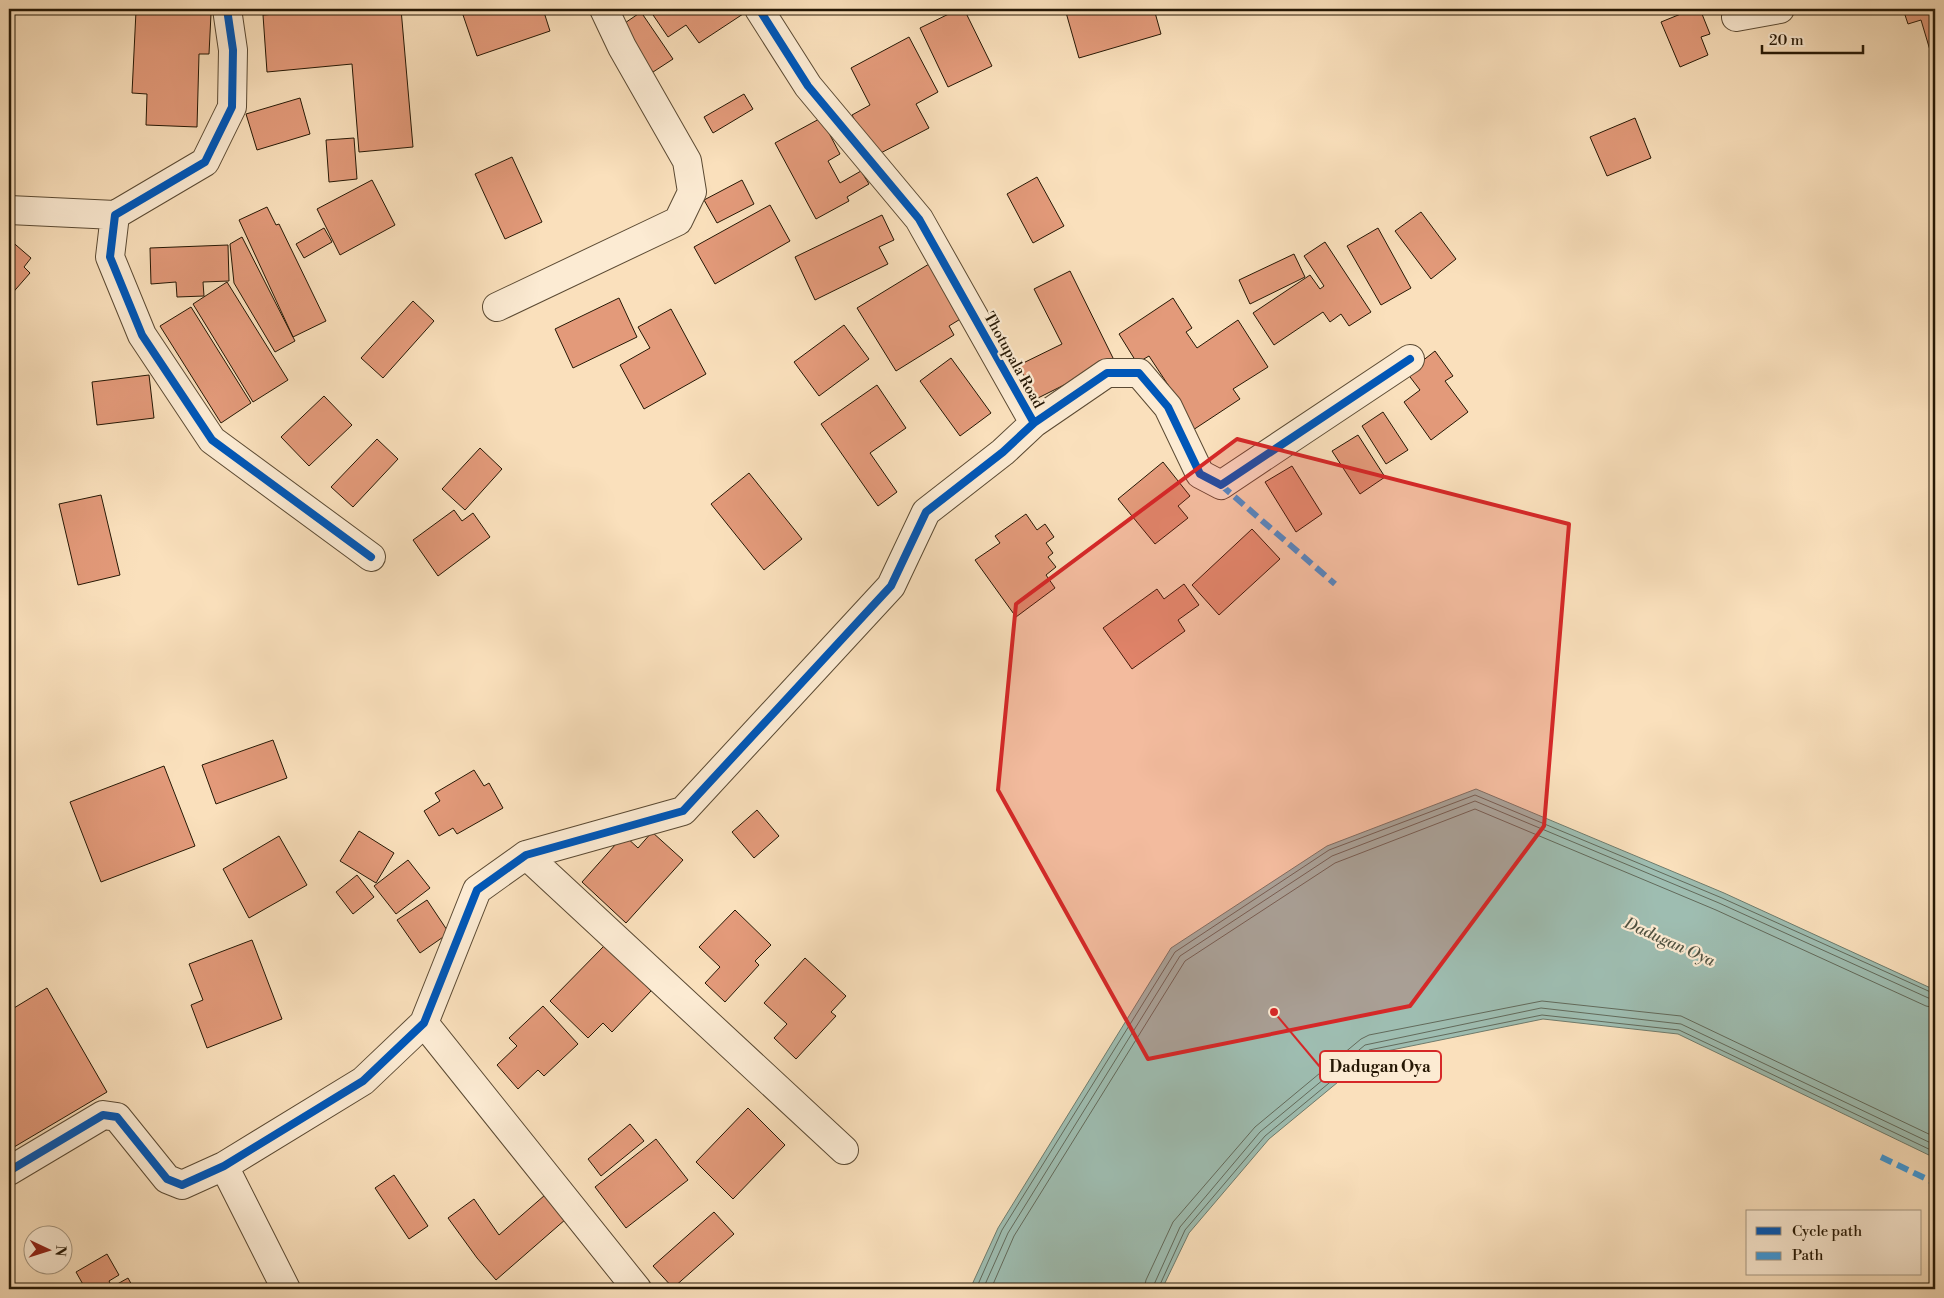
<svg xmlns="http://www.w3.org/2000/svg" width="1944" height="1298" viewBox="0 0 1944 1298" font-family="'Libre Bodoni',serif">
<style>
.water{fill:#9ebdb1;stroke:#6e7b6c}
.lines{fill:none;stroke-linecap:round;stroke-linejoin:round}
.shore{stroke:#626a5b;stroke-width:1}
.building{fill:#e39a7a;stroke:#261805}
.minor-casing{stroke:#5b4a33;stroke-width:30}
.minor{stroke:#fcebd3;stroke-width:28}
.quiet{stroke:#3c9add;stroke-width:6;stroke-dasharray:12 6;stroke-linecap:butt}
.cycleway-casing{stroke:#fcebd3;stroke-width:11}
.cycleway{stroke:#0057b8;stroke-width:8}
.marked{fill:#d62828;fill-opacity:0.2;stroke:#d62828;stroke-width:4;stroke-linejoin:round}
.labels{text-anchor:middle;stroke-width:4.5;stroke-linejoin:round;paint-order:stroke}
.street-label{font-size:15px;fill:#261805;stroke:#fcebd3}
.water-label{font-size:16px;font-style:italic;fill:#505241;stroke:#fcebd3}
.leader{fill:none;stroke:#d62828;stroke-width:2}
.callout-dot{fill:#d62828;stroke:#fcebd3;stroke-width:2}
.callout{fill:#fcebd3;stroke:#d62828;stroke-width:2}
.callout-label{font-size:16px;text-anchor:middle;font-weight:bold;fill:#261805}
</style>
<rect width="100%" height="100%" fill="#fae0bc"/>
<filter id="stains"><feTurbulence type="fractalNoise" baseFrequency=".004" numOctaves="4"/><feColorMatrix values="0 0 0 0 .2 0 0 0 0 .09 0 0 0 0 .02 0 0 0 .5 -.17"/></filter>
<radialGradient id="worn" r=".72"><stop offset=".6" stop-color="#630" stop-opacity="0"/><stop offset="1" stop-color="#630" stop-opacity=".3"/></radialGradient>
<path class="water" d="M1476 789 1724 893 1935 990V1158L1678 1034 1543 1019 1372 1054 1269 1139 1189 1233 1162 1289H970L998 1228 1171 948 1327 846Z"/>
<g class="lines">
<path class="shore" d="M976 1289 1002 1230 1175 952 1329 850 1475 795 1722 898 1935 994
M983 1289 1008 1233 1180 956 1332 856 1475 801 1719 903 1935 1001
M991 1289 1014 1236 1185 961 1335 863 1475 809 1716 910 1926 1006 1935 1008
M1144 1289 1146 1280 1173 1222 1255 1127 1361 1039 1369 1035 1542 1001 1681 1016 1935 1137
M1152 1289 1180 1227 1260 1132 1365 1045 1541 1008 1681 1024 1935 1145
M1158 1289 1185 1230 1265 1136 1369 1050 1542 1015 1679 1030 1935 1152"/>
</g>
<path class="building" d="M339 9H401L413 147 359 152 352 64 267 72 263 15Z
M473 9H543L550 31 477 56 462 12Z
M649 9H740L743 14 699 43 686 25 668 37Z
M959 9H964L992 66 948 87 920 28Z
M1065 9H1154L1161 34 1079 58Z
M1693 9H1700L1710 34 1701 37 1708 55 1680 67 1661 22Z
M1903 9H1935V67L1921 20 1908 24Z
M136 11 211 14 209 54H199L197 127 146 125 147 94 132 93Z
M641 12 673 59 650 74 619 27Z
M909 37 938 92 916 104 929 128 873 157 852 115 870 105 851 68Z
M744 94 753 109 713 133 704 117Z
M300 98 310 134 257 150 246 114Z
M821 118 840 154 828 161 840 183 861 171 869 184 847 197 849 201 816 219 775 143Z
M1635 118 1651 158 1607 176 1590 137Z
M354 138 357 179 329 182 326 140Z
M512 157 542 222 505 239 475 174Z
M1037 177 1064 226 1033 243 1007 194Z
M372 180 395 225 340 255 317 209Z
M742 180 754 204 717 223 704 200Z
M770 205 790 241 715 284 694 247Z
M267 207 276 225 279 224 326 321 293 337 239 220Z
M1421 212 1456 259 1431 279 1395 231Z
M882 215 894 240 879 247 888 264 815 300 795 257Z
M324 228 332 242 304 258 296 244Z
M1378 228 1411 288 1381 305 1347 246Z
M242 237 295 341 275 352 234 283 230 244Z
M9 239 31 258 24 267 30 273 9 297Z
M1325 242 1371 312 1349 326 1341 314 1330 322 1323 312 1274 345 1253 313 1310 275 1320 289 1324 286 1304 256Z
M228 245 229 281 203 282 204 296 177 297 176 282 151 284 150 248Z
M1294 254 1305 277 1250 304 1239 280Z
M929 264 962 318 949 326 954 335 896 371 857 308Z
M1070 271 1114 360 1032 401 1015 367 1062 344 1034 289Z
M227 282 288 380 253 402 193 304Z
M619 298 637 337 573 368 555 329Z
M1173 298 1192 328 1186 332 1197 348 1238 320 1268 367 1233 389 1240 399 1193 430 1180 403 1149 356 1137 363 1119 334Z
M413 301 434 321 383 378 361 358Z
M191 307 251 403 221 423 160 326Z
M671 309 706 374 644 409 620 365 650 348 638 327Z
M844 325 869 359 819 396 794 362Z
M1435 351 1453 376 1445 381 1468 412 1431 440 1404 402 1420 390 1407 373Z
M951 358 991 413 960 436 920 381Z
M149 375 154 418 97 425 92 382Z
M877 385 906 428 870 453 897 492 878 506 821 424Z
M324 396 352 425 309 466 281 437Z
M1383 412 1408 450 1386 464 1362 426Z
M1358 435 1385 477 1360 494 1332 451Z
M377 439 398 459 353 507 331 487Z
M480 448 502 469 465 510 442 489Z
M1163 462 1190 496 1178 506 1188 518 1155 544 1118 499Z
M1292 466 1322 514 1296 532 1265 482Z
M749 473 802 539 764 570 711 504Z
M101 495 120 575 78 585 59 504Z
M454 510 462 521 473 513 490 537 438 576 413 540Z
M1026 514 1037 530 1045 524 1054 537 1046 543 1053 553 1048 557 1056 567 1046 575 1055 588 1016 617 975 560 1000 543 995 536Z
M1252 529 1280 559 1219 615 1192 585Z
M1184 584 1199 605 1178 620 1185 631 1132 669 1103 628 1157 589 1164 599Z
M273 740 287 778 216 804 202 765Z
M164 766 195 846 101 882 70 802Z
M474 770 484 786 489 783 503 808 457 834 453 828 439 836 424 811 440 801 435 793Z
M757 810 779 836 754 858 732 832Z
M359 831 394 853 376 883 340 861Z
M652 832 683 860 626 923 582 882 624 835 638 848Z
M279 836 307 885 249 918 223 869Z
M408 860 430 888 396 914 374 886Z
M357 875 374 897 353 914 336 892Z
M427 900 449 933 420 953 397 920Z
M735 910 771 945 755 961 759 965 725 1002 705 983 720 967 699 947Z
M252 940 282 1019 207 1048 191 1005 203 1000 189 964Z
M605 945 651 991 612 1032 603 1023 588 1038 550 1001Z
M805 958 846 996 831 1012 836 1016 796 1059 774 1038 787 1024 764 1003Z
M47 988 107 1092 9 1150V1011Z
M543 1006 578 1044 544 1076 538 1070 518 1089 497 1065 517 1046 509 1038Z
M748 1108 785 1145 733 1199 696 1162Z
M630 1124 644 1141 601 1176 588 1159Z
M656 1139 688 1180 626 1228 595 1187Z
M394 1175 428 1226 409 1239 375 1188Z
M545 1195 566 1219 496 1280 477 1258 448 1218 474 1199 499 1235Z
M714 1212 734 1234 673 1288 653 1266Z
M107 1254 119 1275 109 1281 112 1287 128 1278 134 1289H83L85 1288 76 1272Z
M793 1284 797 1289H787Z"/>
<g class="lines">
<defs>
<path id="minor" d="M227 9 233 50 232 107 205 162 115 215 110 257 142 335 212 440 371 557
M759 9 808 86 919 219 1034 423 1107 373H1139L1168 407 1200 474 1221 485 1410 359
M1736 17 1780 9
M9 210 115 215
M497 307 678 221 692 192 687 161 622 47 604 9
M526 855 844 1150
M424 1023 637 1289
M224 1166 286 1289
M9 1171 103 1115 117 1117 167 1179 182 1185 224 1166 363 1081 424 1023 477 890 526 855 683 811 891 586 926 512 1003 452 1034 423"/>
</defs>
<use href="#minor" class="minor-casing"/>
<use href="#minor" class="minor"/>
<path class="quiet" d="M1221 485 1335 584
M1881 1157 1935 1183"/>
<defs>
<path id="cycleway" d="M227 9 233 50 232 107 205 162 115 215 110 257 142 335 212 440 371 557
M759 9 808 86 919 219 1034 423 1107 373H1139L1168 407 1200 474 1221 485 1410 359
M9 1171 103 1115 117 1117 167 1179 182 1185 224 1166 363 1081 424 1023 477 890 526 855 683 811 891 586 926 512 1003 452 1034 423"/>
</defs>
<use href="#cycleway" class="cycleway-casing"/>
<use href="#cycleway" class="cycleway"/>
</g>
<path class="marked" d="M1237 439 1569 524 1544 826 1410 1006 1148 1059 998 790 1016 604Z"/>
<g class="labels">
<g class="street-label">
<text transform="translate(1014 360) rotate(61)" y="5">Thotupala Road</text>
</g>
<g class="water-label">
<text transform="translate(1670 941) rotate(24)" y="6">Dadugan Oya</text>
</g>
</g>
<path class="leader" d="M1274 1012L1320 1067"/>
<circle class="callout-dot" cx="1274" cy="1012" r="5"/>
<rect class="callout" x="1320" y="1051" width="121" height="31" rx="5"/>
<g class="callout-label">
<text x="1380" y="1072">Dadugan Oya</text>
</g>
<rect width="1944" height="1298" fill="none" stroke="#fae0bc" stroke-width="30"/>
<rect x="10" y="10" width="1924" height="1278" fill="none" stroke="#261805" stroke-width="2.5"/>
<rect x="15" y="15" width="1914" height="1268" fill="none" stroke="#261805"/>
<rect x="1746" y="1210" width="175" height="65" fill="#fcebd3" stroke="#a69781"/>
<rect x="1756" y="1227" width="25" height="8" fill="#0057b8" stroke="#a69781"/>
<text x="1792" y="1236" font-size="15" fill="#261805">Cycle path</text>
<rect x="1756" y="1252" width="25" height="8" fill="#3c9add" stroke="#a69781"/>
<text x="1792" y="1260" font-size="15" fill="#261805">Path</text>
<g transform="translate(48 1250) rotate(94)"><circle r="24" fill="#fcebd3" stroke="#a69781"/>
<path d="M0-4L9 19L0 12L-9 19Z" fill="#8f2418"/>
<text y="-8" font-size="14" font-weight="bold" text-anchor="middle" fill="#261805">N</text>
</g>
<path d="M1762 45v8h101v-8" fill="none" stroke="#261805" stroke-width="2.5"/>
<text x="1769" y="45" font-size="15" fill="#261805" stroke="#fcebd3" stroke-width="4" paint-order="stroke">20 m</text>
<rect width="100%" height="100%" filter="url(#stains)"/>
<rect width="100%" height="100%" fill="url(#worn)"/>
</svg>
